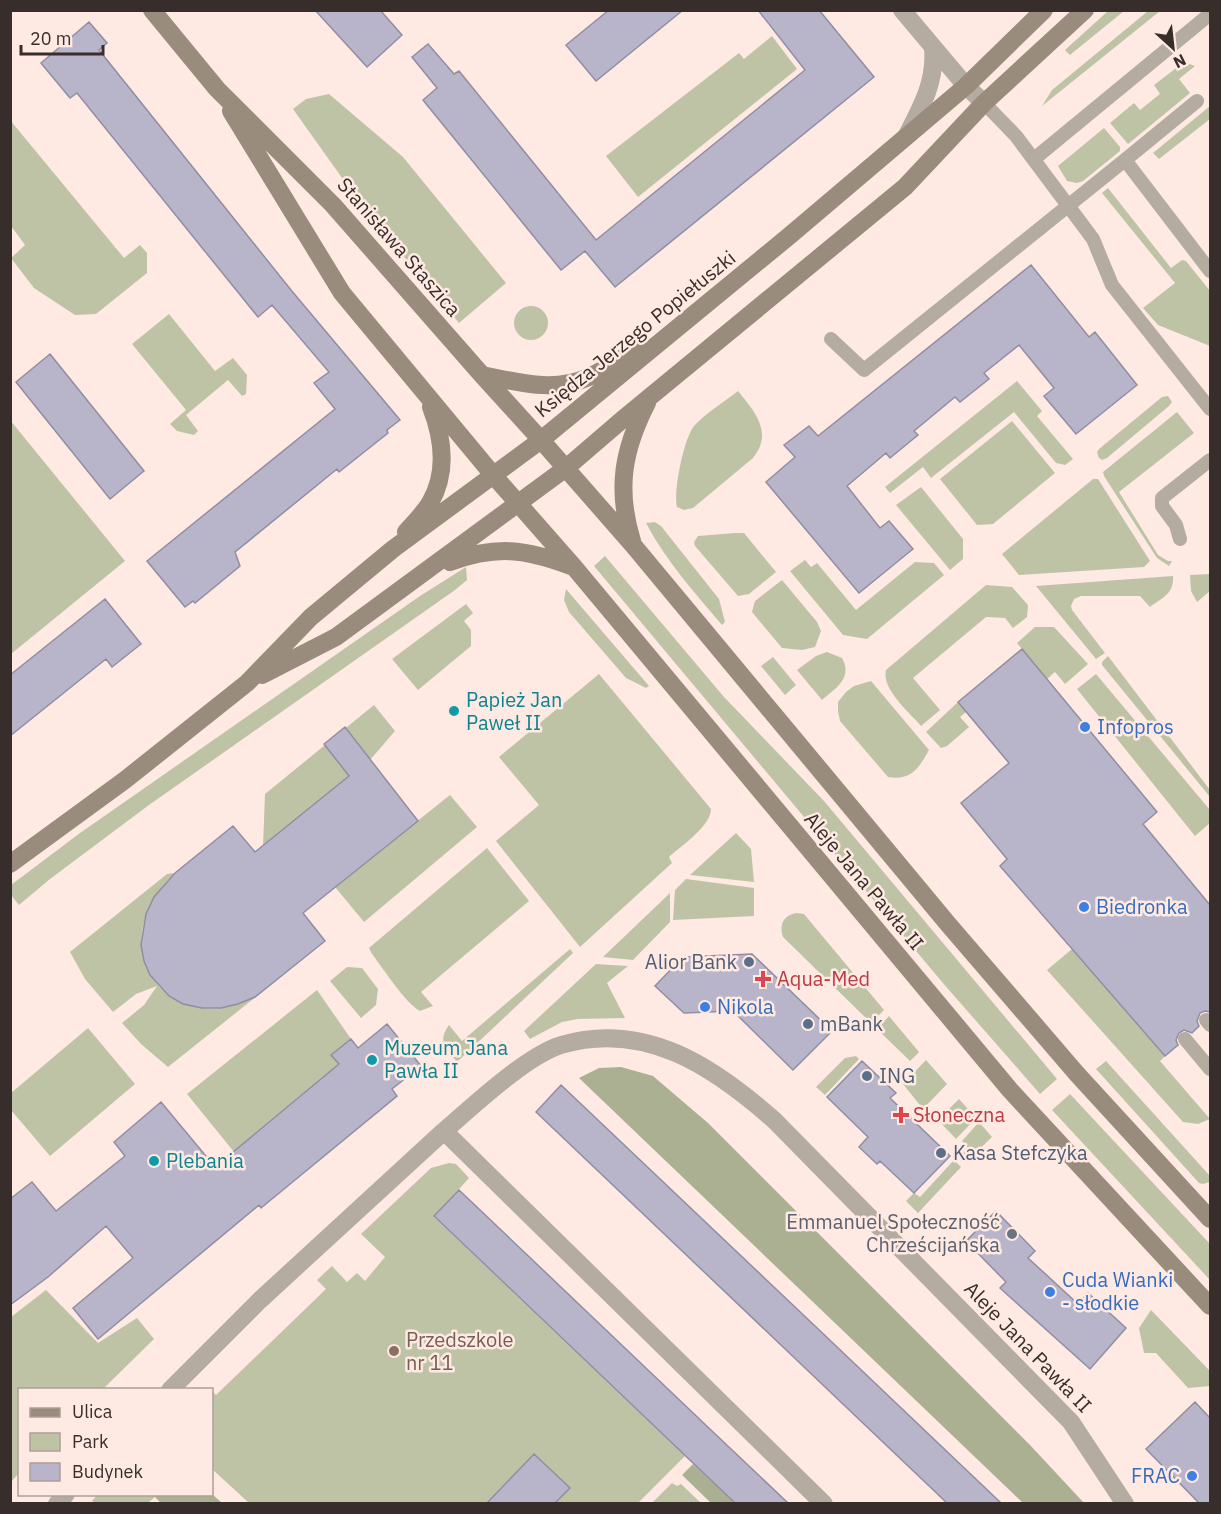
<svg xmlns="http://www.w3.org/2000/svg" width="1221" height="1514" viewBox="0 0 1221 1514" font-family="'IBM Plex Sans',sans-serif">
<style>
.green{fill:#bfc3a5}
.forest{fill:#acb092}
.building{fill:#b8b5cb;stroke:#918da2;stroke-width:1.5}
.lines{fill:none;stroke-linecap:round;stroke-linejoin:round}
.lane{stroke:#b5aca1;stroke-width:14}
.street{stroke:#b5aca1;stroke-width:18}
.secondary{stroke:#998c7c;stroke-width:18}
.culture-dot{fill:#0f9aa8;stroke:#feeae2;stroke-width:2}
.shop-dot{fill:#3f7fe0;stroke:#feeae2;stroke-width:2}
.service-dot{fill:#5c6f8a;stroke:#feeae2;stroke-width:2}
.health-dot{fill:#e0444e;stroke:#feeae2;stroke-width:2}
.worship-dot{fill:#6b7280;stroke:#feeae2;stroke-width:2}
.education-dot{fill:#8d6e63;stroke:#feeae2;stroke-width:2}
.labels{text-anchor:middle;stroke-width:5;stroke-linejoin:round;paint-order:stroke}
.street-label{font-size:20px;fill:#372d2a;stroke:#feeae2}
.culture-label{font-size:20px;fill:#0d838f;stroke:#feeae2;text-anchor:start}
.shop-label{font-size:20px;fill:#366cbe;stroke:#feeae2;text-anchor:start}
.service-label{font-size:20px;fill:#4e5e75;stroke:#feeae2;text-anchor:start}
.health-label{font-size:20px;fill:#be3a42;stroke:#feeae2;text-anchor:start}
.worship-label{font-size:20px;fill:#5b616d;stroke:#feeae2;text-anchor:end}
.education-label{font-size:20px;fill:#785e54;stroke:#feeae2;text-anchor:start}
</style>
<rect width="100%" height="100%" fill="#feeae2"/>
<path class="green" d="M1108 11H1124L1070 55 1065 50Z
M1148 11H1160L1042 106 1052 90Z
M772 36 797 69 638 197 606 156 739 53 744 59Z
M1184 62 1195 66 1179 79 1190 93 1128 144 1110 123 1134 103 1140 110 1160 94 1154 85Z
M329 94 403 157 506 283 459 323 362 206 293 109 306 99Z
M1210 106V119L1159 159 1153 153Z
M10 120 124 258 140 245 147 253V273L96 314 75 315 34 288 11 258 25 245 11 226Z
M1104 128 1120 147V151L1083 181 1077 183 1067 181 1058 166Z
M1108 188 1171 268 1182 260 1186 261 1210 291V346L1158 325 1143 308 1175 283 1102 193Z
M514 323a17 17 0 1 1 34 0a17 17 0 1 1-34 0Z
M169 314 215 371 233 358 247 375 246 394 242 396 228 380 186 415 198 431 194 435 177 431 170 424 186 410 132 344Z
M1017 381 1042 411 1037 416 1073 459 1065 465 1056 463 1014 412 931 478 923 467 890 493 885 487Z
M738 391C754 411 774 432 753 458L693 508 684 510 677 507C673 492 684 438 694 426 706 413 724 402 738 391Z
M1168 396 1172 402 1169 406 1107 458 1102 460 1099 458 1097 452 1099 449 1162 397Z
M1177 412 1194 433 1119 492 1158 555 1168 561H1172L1169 566 1157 558 1104 476 1103 472Z
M10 420 125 561 11 654H10Z
M1012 421 1055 473 993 524 977 525 940 479Z
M1093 479H1098L1150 561 1144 567 1019 575 1002 554Z
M921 487 963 539V559L950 570 896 505Z
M655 522 661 526 719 599 725 622 722 625C694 592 666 561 646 523Z
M735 533H744L776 572 749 594 738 596 695 546 694 542 698 536Z
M605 556 724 697 824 801 1057 1079 1040 1094 942 982 594 566Z
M805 560 811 567 817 563 856 610 915 562 934 563 944 575 867 639 843 635 790 571Z
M466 567 467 580 455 590 149 805 50 879 19 905 11 895V885L80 833 420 596Z
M1210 574V591L1197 602 1191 591 1190 575Z
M1173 576C1174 594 1163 597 1150 607L1140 596H1081L1074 599 1071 606 1072 610 1105 653 1096 659 1036 586Z
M782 580 817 622 821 631 815 647 802 650 782 648 752 612 755 601Z
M986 585 1012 587 1028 605 1027 617 1013 628 1005 618 986 617 913 678 940 710 921 726C910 713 881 689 886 670Z
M566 589 649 686 646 688 626 678 569 612 564 600Z
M466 604 473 613 464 621 471 630V646L418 690 392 659Z
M1035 627H1054L1088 664 1065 684 1055 672 1047 679 1017 643Z
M827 652 842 658C853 678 836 688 822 700L797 670 816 656Z
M1108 656 1210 790V797L1102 665V662Z
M773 657 796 685 785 695 761 666Z
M599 674 711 809C711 826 681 846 669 857L672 863 580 947 496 841 539 805 499 757Z
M1096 674 1210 810V823L1195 836 1077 689Z
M871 681 929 750C919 768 911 781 888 777L840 721 838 711V702L846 692 854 686Z
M958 702 966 712 960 717 969 727 947 746 941 748 926 732Z
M374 705 395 731 370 760 263 846 265 794Z
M450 795 477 827 364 922 335 887Z
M736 833 751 849 754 882 690 875Z
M487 848 529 901 421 992 433 1006 420 1011C405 1003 383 968 372 954L369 948Z
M175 873C93 949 177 1053 267 988L168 1067 141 1044 122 1023 144 1005 157 986 136 994 113 1012 85 979 70 952 167 874Z
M686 879 754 888V916L673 920 675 890Z
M670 893V922L633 960 603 957Z
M797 913 804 914 884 1010 871 1023 783 937C779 925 783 915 797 913Z
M570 949 573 953 457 1062C446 1048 437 1042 449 1025L462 1041Z
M1072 949 1165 1056 1160 1061 1210 1119 1198 1124 1183 1122 1047 970Z
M596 964 628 966 607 983 625 1018 578 1019 562 1022 530 1039 524 1031Z
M347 967 362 968 378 989 376 1005 361 1018 330 981Z
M317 990 351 1039 332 1055 339 1064 234 1152 187 1094Z
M889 1016 919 1052 910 1061 877 1029Z
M88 1028 135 1084 50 1156 11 1110V1093Z
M856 1056 859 1059 825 1095 816 1087 845 1058Z
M926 1060 947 1084 923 1109 903 1084Z
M1106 1061 1210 1176V1182L1203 1184 1199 1183 1096 1069Z
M1070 1094 1210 1244V1280L1052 1110Z
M959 1099 976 1118 956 1139 938 1120Z
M979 1122 992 1137 967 1161 961 1155 968 1148 962 1141Z
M954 1160 961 1167 918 1213 906 1201 914 1193 920 1197Z
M449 1163 456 1164 469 1178 434 1217 685 1456 638 1503H249L212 1469V1430L214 1426 212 1424V1391L216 1395 326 1289 317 1280 332 1266 347 1282 357 1273 365 1281 385 1257 361 1234 431 1168Z
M46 1290 98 1343 137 1318 154 1339 103 1389 20 1390 19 1473 11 1482V1317Z
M1151 1310 1210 1371V1386L1188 1388 1156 1353H1144L1139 1328Z
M672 1483 677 1486 681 1484 701 1503H652Z
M118 1494 157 1495 148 1503H95L92 1501 97 1495Z"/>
<path class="forest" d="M621 1067 653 1076 708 1123 1030 1445 1084 1503H1023L579 1078 599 1068Z
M693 1464 735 1503H711L682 1475Z
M157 1494H212L222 1503H161L155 1497Z"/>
<path class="building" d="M315 10H380L402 35 367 67Z
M609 10H683L596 81 566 45Z
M758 10H819L874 77 615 287 585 251 561 270 423 100 437 88 412 57 428 44 454 74 459 71 596 240 805 70Z
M89 22 107 43 99 50 291 290 400 420 387 430 388 433 339 472 337 469 235 552 240 566 195 603 193 601 185 607 147 561 335 409 314 383 329 372 272 305 258 317 77 93 70 98 41 63Z
M1031 265 1089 337 1095 332 1137 385 1076 434 1044 396 1054 388 1019 345 984 373 989 379 960 402 955 397 914 431 918 435 890 458 886 453 847 486 880 528 889 521 913 549 859 593 766 482 795 457 784 445 809 426 818 436Z
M50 354 144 471 110 499 16 382Z
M105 599 141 644 112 667 106 659 10 736V675Z
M1022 649 1157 812 1143 824 1210 905V1012L1205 1011 1200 1013 1197 1021 1199 1026 1192 1033 1184 1030 1179 1033 1176 1040 1178 1045 1165 1056 1000 866 1007 859 961 803 1009 763 958 702Z
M345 727 418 821 303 913 325 941 255 997 238 1004 221 1008H202L183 1004 169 996 150 975 144 961 141 945 146 914 154 897 175 873 233 826 255 852 349 776 324 744Z
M752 954 832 1031 793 1070 733 1011 684 1013 655 986 683 957Z
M387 1024 421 1066 392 1089 397 1096 261 1208 259 1205 98 1339 73 1308 133 1258 106 1226 48 1277 10 1305V1199L32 1182 56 1211 125 1156 114 1142 161 1102 215 1167 339 1064 331 1055 351 1039 358 1048Z
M862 1061 896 1093 890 1098 950 1156 914 1193 880 1161 877 1164 859 1147 868 1137 827 1097Z
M561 1085 815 1326 1001 1503H947L536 1112Z
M459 1190 712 1431 788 1503H735L434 1216Z
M996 1211 1035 1251 1028 1258 1078 1304 1088 1293 1126 1328 1090 1369 1000 1288 1006 1282 966 1241Z
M1195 1402 1210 1418V1503H1199L1146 1449Z
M534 1454 570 1488 555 1503H487Z"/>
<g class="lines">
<path class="lane" d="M984 103 1016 136 1093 239 1112 285 1210 409
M1034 159 1210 14
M1125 160 1197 101
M831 339 864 370 1125 160 1210 271
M1180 539 1176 525 1162 506V498L1210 460
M1206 1020 1210 1025
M1185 1039 1210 1069"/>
<path class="street" d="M902 10 966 86 984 103
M907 135C922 106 936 81 933 48
M444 1131 824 1504
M170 1390 260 1300 444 1131C473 1106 526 1056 561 1045 645 1020 714 1067 774 1120L1071 1422 1125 1504
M57 1504 66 1494"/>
<path class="secondary" d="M152 10 217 89 333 205 482 375 541 440 633 545 948 924 1077 1074 1210 1219
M231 111 342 293 494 476 574 567 1010 1090 1210 1306
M482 375C518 382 553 393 589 377 605 370 622 358 638 349
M406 532C414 523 424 513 430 503 448 472 443 438 431 407
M632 541C616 489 623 450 647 403
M450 562C497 545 525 549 571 566
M262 675 336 637 566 468 623 419 905 187 984 103 1085 10
M10 864 125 780 247 683 311 617 393 549 541 440 788 237 966 86 1044 10"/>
</g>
<g class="culture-dot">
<circle cx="454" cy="711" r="6"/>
<circle cx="372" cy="1060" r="6"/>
<circle cx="154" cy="1161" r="6"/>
</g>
<g class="shop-dot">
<circle cx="1085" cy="727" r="6"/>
<circle cx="1084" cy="907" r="6"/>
<circle cx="705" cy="1007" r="6"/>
<circle cx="1050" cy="1292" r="6"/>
<circle cx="1192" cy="1476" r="6"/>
</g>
<g class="service-dot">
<circle cx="749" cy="962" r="6"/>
<circle cx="808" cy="1024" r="6"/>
<circle cx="867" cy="1076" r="6"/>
<circle cx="941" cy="1153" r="6"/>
</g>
<g class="health-dot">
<path d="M760 970h6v6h6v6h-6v6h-6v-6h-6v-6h6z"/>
<path d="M898 1106h6v6h6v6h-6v6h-6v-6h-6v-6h6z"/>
</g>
<circle class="worship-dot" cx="1012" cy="1234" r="6"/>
<circle class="education-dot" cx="394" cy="1351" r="6"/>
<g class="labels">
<g class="street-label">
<text transform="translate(399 247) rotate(49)" y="7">Stanisława Staszica</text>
<text transform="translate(635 334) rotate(-39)" y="7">Księdza Jerzego Popiełuszki</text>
<text transform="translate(864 881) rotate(50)" y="7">Aleje Jana Pawła II</text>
<text transform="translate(1028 1347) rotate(46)" y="7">Aleje Jana Pawła II</text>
</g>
<g class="culture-label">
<text x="466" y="707">Papież Jan<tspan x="466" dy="23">Paweł II</tspan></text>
<text x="384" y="1055">Muzeum Jana<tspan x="384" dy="23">Pawła II</tspan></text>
<text x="166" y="1168">Plebania</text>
</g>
<g class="shop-label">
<text x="1097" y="734">Infopros</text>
<text x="1096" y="914">Biedronka</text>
<text x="717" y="1014">Nikola</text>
<text x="1062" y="1287">Cuda Wianki<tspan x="1062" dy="23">- słodkie</tspan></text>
<text x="1180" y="1483" text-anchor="end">FRAC</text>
</g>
<g class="service-label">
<text x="737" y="969" text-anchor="end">Alior Bank</text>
<text x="820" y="1031">mBank</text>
<text x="879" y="1083">ING</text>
<text x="953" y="1160">Kasa Stefczyka</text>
</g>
<g class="health-label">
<text x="777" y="986">Aqua-Med</text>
<text x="913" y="1122">Słoneczna</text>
</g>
<g class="worship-label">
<text x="1000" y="1229">Emmanuel Społeczność<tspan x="1000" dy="23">Chrześcijańska</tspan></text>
</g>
<g class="education-label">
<text x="406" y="1347">Przedszkole<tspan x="406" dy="23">nr 11</tspan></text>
</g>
</g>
<rect width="1221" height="1514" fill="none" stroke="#372d2a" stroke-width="24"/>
<rect x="18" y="1388" width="195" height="108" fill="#feeae2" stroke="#ae9e98" stroke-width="1.5"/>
<rect x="30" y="1408" width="30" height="9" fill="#998c7c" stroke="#ae9e98" stroke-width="1.5"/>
<text x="72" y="1418" font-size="18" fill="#372d2a">Ulica</text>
<rect x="30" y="1433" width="30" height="18" fill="#bfc3a5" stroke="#ae9e98" stroke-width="1.5"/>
<text x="72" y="1448" font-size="18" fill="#372d2a">Park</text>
<rect x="30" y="1463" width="30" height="18" fill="#b8b5cb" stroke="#ae9e98" stroke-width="1.5"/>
<text x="72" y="1478" font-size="18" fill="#372d2a">Budynek</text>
<g transform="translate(1173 48) rotate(153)" stroke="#feeae2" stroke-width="4.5" paint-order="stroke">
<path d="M0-4.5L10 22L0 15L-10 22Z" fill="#372d2a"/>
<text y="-9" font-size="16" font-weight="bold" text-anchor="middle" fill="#372d2a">N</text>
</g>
<path d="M21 45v9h82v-9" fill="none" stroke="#372d2a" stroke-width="3"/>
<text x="30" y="45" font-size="18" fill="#372d2a" stroke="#feeae2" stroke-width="4.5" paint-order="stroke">20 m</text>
</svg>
